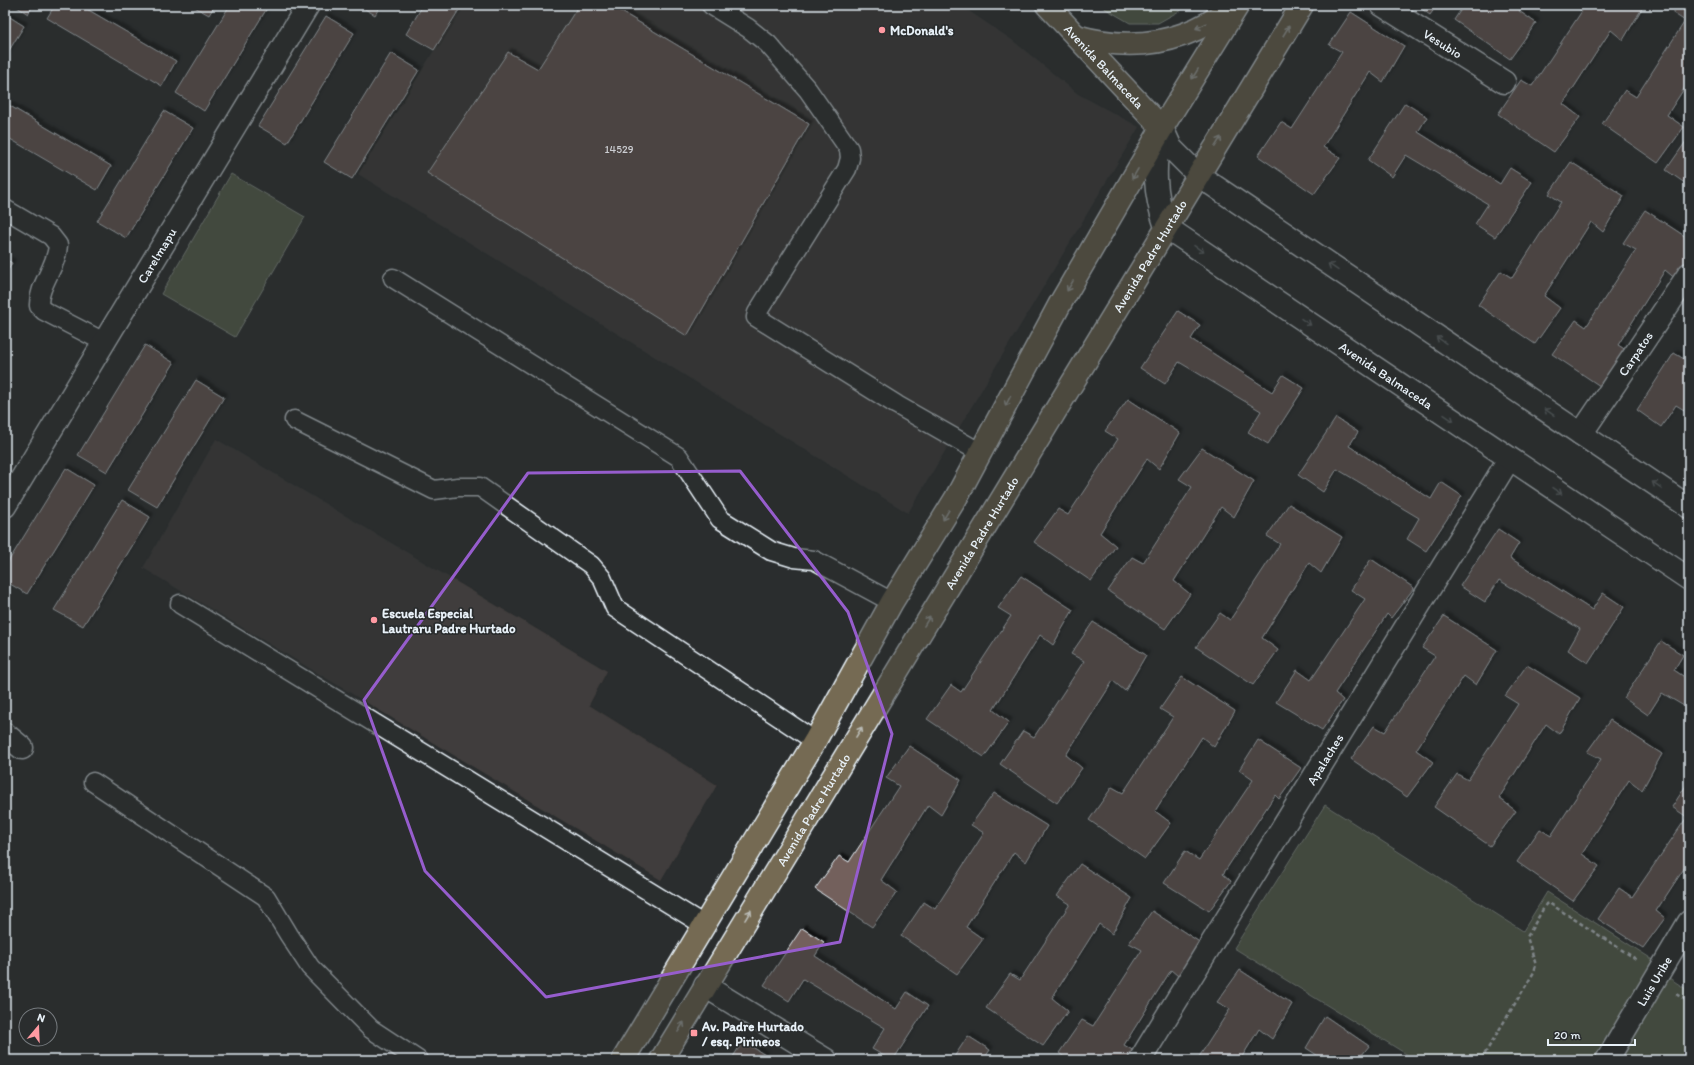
<svg xmlns="http://www.w3.org/2000/svg" width="1694" height="1065" viewBox="0 0 1694 1065" font-family="Itim,sans-serif">
<style>
.built{fill:#403d3c}
.green{fill:#606b52;stroke:#a4aea5}
.building{fill:#73615c;stroke:#e8f1f8;filter:url(#shadow)}
.lines{fill:none;stroke-linecap:round;stroke-linejoin:round}
.lane-casing{stroke:#e8f1f8;stroke-width:21}
.street-casing{stroke:#e8f1f8;stroke-width:25}
.secondary-casing{stroke:#e8f1f8;stroke-width:25}
.primary-casing{stroke:#e8f1f8;stroke-width:25}
.path{stroke:#e8f1f8;stroke-width:2.5;stroke-dasharray:4 3;stroke-linecap:butt}
.lane{stroke:#2a2d2e;stroke-width:18}
.street{stroke:#2a2d2e;stroke-width:22}
.secondary{stroke:#2a2d2e;stroke-width:22}
.primary{stroke:#756b52;stroke-width:22}
.oneway{stroke:#babbb6}
.oneway2{stroke:#6c7275}
.marked{fill:none;stroke:#965dcd;stroke-width:3;stroke-linejoin:round}
.poi-dot{fill:#ff9aa2;stroke:#2a2d2e;stroke-width:1.5}
.labels{text-anchor:middle;stroke-width:3.5;stroke-linejoin:round;paint-order:stroke}
.number-label{font-size:11px;fill:#cbcdd1}
.poi-label{font-size:13px;font-weight:bold;fill:#e8f1f8;stroke:#2a2d2e;text-anchor:start}
.street-label{font-size:13px;fill:#e8f1f8;stroke:#2a2d2e}
</style>
<defs>
<filter id="shadow"><feDropShadow dx="3.5" dy="-3.5" stdDeviation="1" flood-color="#0009"/></filter>
</defs>
<rect width="100%" height="100%" fill="#2a2d2e"/>
<filter id="ink" filterUnits="userSpaceOnUse"><feTurbulence type="fractalNoise" baseFrequency=".025" numOctaves="2"/><feDisplacementMap in="SourceGraphic" scale="8" xChannelSelector="R" yChannelSelector="G"/><feConvolveMatrix kernelMatrix="1 2 1 2 8 2 1 2 1" color-interpolation-filters="sRGB"/></filter>
<g filter="url(#ink)">
<path class="built" d="M462 5H960L1012 40 1078 94 1139 127 908 513 358 174Z
M216 439 607 671 589 705 717 785 661 880 143 568Z"/>
<path class="green" d="M1099 5H1190L1158 23H1130Z
M231 174 305 217 235 337 161 294Z
M1325 805 1523 931 1547 892 1669 970 1666 976 1689 991V1060H1416L1234 948Z"/>
<path class="building" d="M14 5H33L28 14Z
M55 5H80L176 61 162 86 47 18Z
M191 5H215L209 15Z
M230 5H269L204 111 176 93Z
M358 5H381L375 15Z
M423 5H462L434 50 406 34Z
M579 5H610L809 124 687 336 427 173 508 52 538 69Z
M1416 5H1437L1430 15Z
M1464 5H1523L1519 11 1536 23 1510 59 1454 20Z
M1573 5H1644L1623 40 1611 30 1563 104 1580 117 1554 152 1498 114 1521 80 1532 86 1582 11Z
M1678 5H1689V81L1667 115 1684 127 1658 163 1602 124 1625 90 1636 97 1685 21 1673 13Z
M1351 12 1404 46 1383 82 1370 72 1323 147 1340 158 1314 194 1258 156 1281 122 1292 129 1342 52 1329 45Z
M5 14 24 26 5 57Z
M326 16 354 33 287 143 258 126Z
M391 53 419 70 352 179 324 162Z
M5 103 111 166 97 190 5 136Z
M1405 103 1427 117 1418 132 1500 184 1510 168 1532 182 1495 237 1475 224 1488 204 1406 155 1392 177 1368 160Z
M164 111 193 128 126 238 97 221Z
M1689 137V186L1666 170Z
M1571 162 1624 196 1603 232 1591 222 1544 296 1560 308 1535 344 1478 305 1501 271 1512 278 1561 202 1549 194Z
M1645 210 1689 239V260L1677 280 1665 270 1618 345 1629 352 1603 388 1552 354 1576 320 1586 327 1636 250 1623 243Z
M5 259 12 263 5 275Z
M1178 311 1200 325 1191 339 1272 392 1283 375 1304 388 1268 444 1248 432 1261 411 1179 362 1165 384 1140 368Z
M145 345 174 363 107 472 78 455Z
M1674 353 1689 362 1688 382 1689 383V413L1676 405 1661 427 1637 410Z
M196 380 224 397 157 507 128 490Z
M1128 399 1180 433 1159 469 1147 459 1100 533 1116 546 1091 581 1034 542 1058 509 1068 515 1118 439 1105 431Z
M1336 418 1358 432 1349 446 1431 499 1441 482 1462 496 1426 551 1407 539 1419 518 1337 469 1323 492 1298 475Z
M1202 448 1254 481 1234 517 1221 507 1174 581 1190 594 1165 629 1108 591 1132 557 1143 563 1192 487 1179 479Z
M66 468 94 485 27 594 5 581V567Z
M122 500 150 517 83 626 54 610Z
M1289 504 1342 537 1321 573 1309 563 1262 638 1278 650 1253 685 1196 647 1220 613 1230 620 1280 544 1267 536Z
M1498 529 1519 543 1510 558 1592 610 1603 593 1624 607 1588 663 1568 650 1580 629 1499 580 1485 602 1460 586Z
M1371 559 1414 588 1391 618 1387 614 1335 693 1343 700 1322 730 1276 702 1297 670 1311 680 1365 599 1351 590Z
M1021 576 1073 610 1053 645 1040 635 993 710 1009 722 984 757 927 719 951 685 961 692 1011 616 998 608Z
M1444 616 1497 650 1476 685 1464 676 1416 750 1433 762 1407 797 1351 759 1374 726 1385 732 1435 656 1422 648Z
M1093 622 1146 655 1125 691 1113 681 1066 755 1082 768 1057 803 1000 764 1023 731 1034 737 1084 661 1071 654Z
M1661 641 1683 655 1674 670 1689 680V709L1662 693 1648 715 1624 698Z
M1527 665 1580 698 1559 734 1546 724 1499 798 1516 811 1490 846 1434 807 1457 774 1468 780 1518 704 1505 696Z
M1182 677 1235 711 1214 747 1202 737 1155 811 1171 823 1145 859 1089 820 1112 787 1123 793 1173 717 1160 709Z
M1610 720 1662 754 1642 790 1629 780 1582 854 1599 866 1573 901 1517 862 1540 829 1551 836 1601 759 1587 752Z
M1258 740 1301 768 1279 799 1275 795 1223 874 1231 881 1209 911 1164 883 1185 851 1199 860 1253 780 1239 770Z
M909 746 961 780 941 815 928 805 881 880 897 892 872 927 815 889 839 856 849 862 899 786 886 778Z
M1689 781V861L1656 911 1665 918 1643 948 1598 919 1619 888 1632 897 1687 817 1672 807Z
M994 793 1047 826 1026 862 1014 852 966 927 983 939 957 974 901 936 924 902 935 909 984 833 971 825Z
M1080 864 1132 898 1112 934 1099 924 1052 998 1068 1011 1043 1046 986 1008 1010 974 1020 980 1070 904 1057 896Z
M1152 911 1204 945 1184 981 1171 970 1124 1045 1134 1051 1129 1060H1068L1059 1053 1082 1020 1093 1026 1142 950 1129 943Z
M802 928 824 942 815 956 896 1009 907 992 928 1006 893 1060H891L872 1049 885 1028 803 979 789 1001 764 985Z
M1240 970 1292 1004 1272 1039 1259 1029 1240 1060H1197L1230 1009 1217 1002Z
M1325 1016 1369 1046 1358 1060H1318L1320 1057 1306 1048Z
M968 1036 990 1050 983 1060H952Z
M743 1041 765 1055 762 1060H731Z"/>
<g class="lines">
<defs>
<path id="lane" d="M711 5 748 28 768 44 808 90 849 149 850 158 847 169 757 313 756 317 897 405 981 453
M5 209 51 236 58 245C57 267 38 285 39 306L44 311 104 342
M393 278 679 457 720 519 771 551 794 558 814 560 892 602
M294 420 434 490 458 487H480L591 565 602 578 615 608 815 741
M180 604 704 925
M93 782 266 897 289 935 310 967 371 1029 418 1060"/>
<g id="street">
<path id="s1" d="M1382 5 1504 82"/>
<path id="s2" d="M1581 434 1689 274"/>
<path id="s3" d="M5 506 308 5"/>
<path d="M5 734 22 748"/>
<path d="M705 986 826 1060"/>
<path id="s4" d="M1140 1060 1509 459"/>
<path id="s5" d="M1607 1060 1689 922"/>
</g>
<g id="secondary">
<path d="M1162 128 1171 148 1198 175 1689 507"/>
<path id="s6" d="M1161 131C1153 166 1154 193 1166 227L1689 579"/>
</g>
<g id="primary">
<path id="s7" d="M1047 5 1162 128"/>
<path d="M1076 36C1133 52 1186 44 1233 6"/>
<path d="M623 1060 815 741 892 602 956 498 1061 302 1162 128 1238 5"/>
<path id="s8" d="M661 1060 1302 5"/>
</g>
</defs>
<use href="#lane" class="lane-casing"/>
<use href="#street" class="street-casing"/>
<use href="#secondary" class="secondary-casing"/>
<use href="#primary" class="primary-casing"/>
<path class="path" d="M1676 994 1689 1002
M1481 1060 1534 972 1536 965 1527 937 1546 904 1549 903 1636 959"/>
<use href="#lane" class="lane"/>
<use href="#street" class="street"/>
<use href="#secondary" class="secondary"/>
<use href="#primary" class="primary"/>
</g>
<defs><path id="oneway-shaft" d="M-6 0H5M1.5-3L5.5 0L1.5 3" fill="none" stroke-width="1.6" stroke-linecap="round" stroke-linejoin="round"/></defs>
<g class="oneway">
<use href="#oneway-shaft" transform="translate(1201 26) rotate(154)"/>
<use href="#oneway-shaft" transform="translate(1286 31) rotate(-59)"/>
<use href="#oneway-shaft" transform="translate(1195 74) rotate(122)"/>
<use href="#oneway-shaft" transform="translate(1218 142) rotate(-58)"/>
<use href="#oneway-shaft" transform="translate(1135 174) rotate(120)"/>
<use href="#oneway-shaft" transform="translate(1070 286) rotate(121)"/>
<use href="#oneway-shaft" transform="translate(1008 401) rotate(117)"/>
<use href="#oneway-shaft" transform="translate(946 515) rotate(121)"/>
<use href="#oneway-shaft" transform="translate(927 621) rotate(-59)"/>
<use href="#oneway-shaft" transform="translate(859 732) rotate(-59)"/>
<use href="#oneway-shaft" transform="translate(748 915) rotate(-59)"/>
<use href="#oneway-shaft" transform="translate(681 1027) rotate(-59)"/>
</g>
<g class="oneway2">
<use href="#oneway-shaft" transform="translate(1199 249) rotate(34)"/>
<use href="#oneway-shaft" transform="translate(1333 267) rotate(-146)"/>
<use href="#oneway-shaft" transform="translate(1306 322) rotate(34)"/>
<use href="#oneway-shaft" transform="translate(1441 340) rotate(-146)"/>
<use href="#oneway-shaft" transform="translate(1549 412) rotate(-146)"/>
<use href="#oneway-shaft" transform="translate(1449 418) rotate(34)"/>
<use href="#oneway-shaft" transform="translate(1657 485) rotate(-146)"/>
<use href="#oneway-shaft" transform="translate(1557 491) rotate(34)"/>
</g>
</g>
<path d="M0 0H1694V1065H0ZM740 471 848 612 892 734 840 942 546 997 425 871 364 700 528 473Z" fill="#2a2d2e" fill-opacity=".55" fill-rule="evenodd"/>
<path class="marked" d="M740 471 848 612 892 734 840 942 546 997 425 871 364 700 528 473Z"/>
<g class="poi-dot">
<circle cx="882" cy="30" r="4"/>
<circle cx="374" cy="620" r="4"/>
<rect x="690" y="1029" width="8" height="8" rx="2"/>
</g>
<g class="labels">
<g class="number-label">
<text x="619" y="153">14529</text>
</g>
<g class="poi-label">
<text x="890" y="35">McDonald's</text>
<text x="382" y="618">Escuela Especial<tspan x="382" dy="15">Lautraru Padre Hurtado</tspan></text>
<text x="702" y="1031">Av. Padre Hurtado<tspan x="702" dy="15">/ esq. Pirineos</tspan></text>
</g>
<g class="street-label">
<text dy="5" stroke="none"><textPath href="#s1" startOffset="72">Vesubio</textPath></text>
<text dy="5" stroke="none"><textPath href="#s7" startOffset="84">Avenida Balmaceda</textPath></text>
<text dy="5" stroke="none"><textPath href="#s8" startOffset="941">Avenida Padre Hurtado</textPath></text>
<text dy="5" stroke="none"><textPath href="#s3" startOffset="293">Carelmapu</textPath></text>
<text dy="5" stroke="none"><textPath href="#s2" startOffset="97">Carpatos</textPath></text>
<text dy="5" stroke="none"><textPath href="#s6" startOffset="363">Avenida Balmaceda</textPath></text>
<text dy="5" stroke="none"><textPath href="#s8" startOffset="617">Avenida Padre Hurtado</textPath></text>
<text dy="5" stroke="none"><textPath href="#s4" startOffset="353">Apalaches</textPath></text>
<text dy="5" stroke="none"><textPath href="#s8" startOffset="293">Avenida Padre Hurtado</textPath></text>
<text dy="5" stroke="none"><textPath href="#s5" startOffset="92">Luis Uribe</textPath></text>
</g>
</g>
<rect width="1694" height="1065" fill="none" stroke="#2a2d2e" stroke-width="20"/>
<rect x="10" y="10" width="1674" height="1045" fill="none" stroke="#e8f1f8" stroke-width="1.5" filter="url(#ink)"/>
<g transform="translate(38 1027) rotate(19)"><circle r="19" fill="#2a2d2e" stroke="#767b7f"/>
<path d="M0-3L7 15L0 10L-7 15Z" fill="#ff9aa2"/>
<text y="-6" font-size="11" font-weight="bold" text-anchor="middle" fill="#e8f1f8">N</text>
</g>
<path d="M1548 1039v6h87v-6" fill="none" stroke="#e8f1f8" stroke-width="2"/>
<text x="1554" y="1039" font-size="12" fill="#e8f1f8" stroke="#2a2d2e" stroke-width="3" paint-order="stroke">20 m</text>
</svg>
